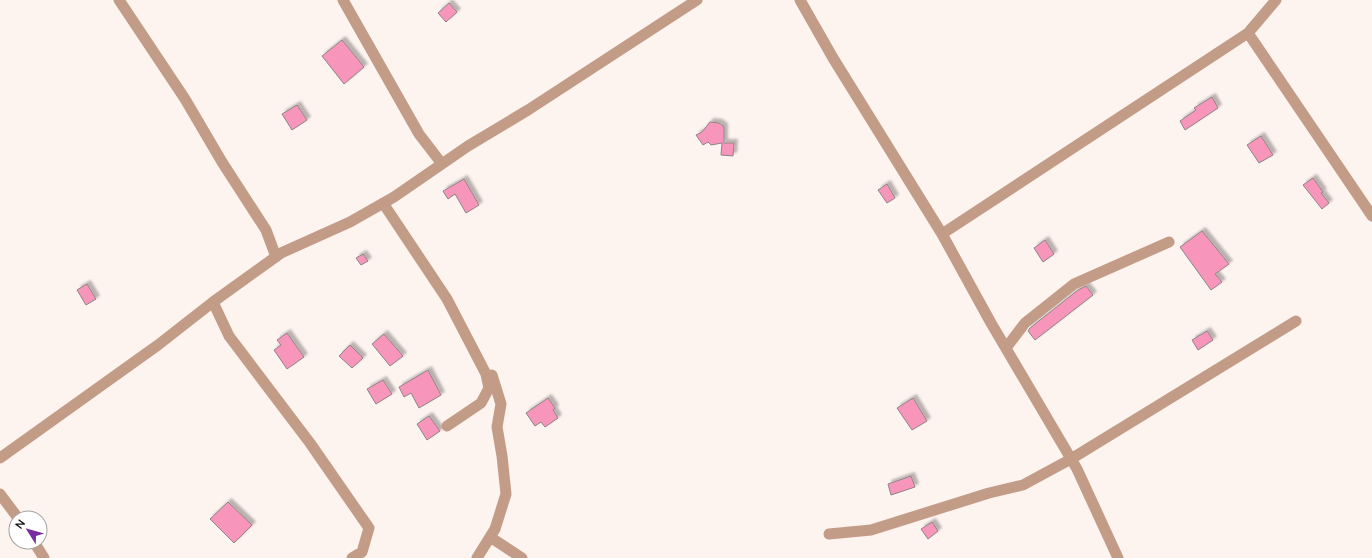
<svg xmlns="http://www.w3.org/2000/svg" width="1372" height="558" viewBox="0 0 1372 558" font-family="'Nunito Sans',sans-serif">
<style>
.building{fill:#f795ba;stroke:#8e8487;filter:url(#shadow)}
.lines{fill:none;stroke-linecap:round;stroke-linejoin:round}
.minor{stroke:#c39c87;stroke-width:11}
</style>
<defs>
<filter id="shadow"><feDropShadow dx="3.5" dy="-3.5" stdDeviation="1" flood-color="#0004"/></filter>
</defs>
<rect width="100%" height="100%" fill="#fdf3ef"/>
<path class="building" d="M449 3 457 12 446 22 438 13Z
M342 40 364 67 344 84 322 56Z
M1212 97 1218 108 1185 130 1180 121 1196 110 1194 108Z
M297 105 307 120 292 130 282 114Z
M710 122 719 123 724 127V143H734L733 156 721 155 722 143 711 145 708 142 703 145 696 135 702 132Z
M1261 136 1273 155 1259 163 1247 145Z
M1313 178 1323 192 1321 193 1329 203 1322 209 1303 185Z
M464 179 479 205 466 213 455 194 448 199 443 191Z
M887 184 895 198 887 203 878 190Z
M1202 231 1229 264 1215 274 1222 282 1211 290 1180 247Z
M1045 240 1054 254 1043 262 1034 248Z
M363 254 368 261 361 265 356 258Z
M87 284 96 299 86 305 77 290Z
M1086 286 1093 295 1035 340 1028 331 1030 328 1078 290Z
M1207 331 1213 340 1198 350 1192 340Z
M287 333 304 357 287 369 274 350 281 345 277 340Z
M384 334 403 356 390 366 372 344Z
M350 345 363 358 352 368 339 356Z
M428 370 441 395 419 408 411 393 404 397 399 387Z
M383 380 392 394 376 404 367 389Z
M548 398 555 408 553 410 558 418 545 427 541 422 535 426 526 413Z
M913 398 927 421 912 430 897 408Z
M429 416 440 431 427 440 417 424Z
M911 476 915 487 891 495 888 484Z
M228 502 252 525 234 543 210 519Z
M932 522 938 531 928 539 921 529Z"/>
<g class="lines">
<path class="minor" d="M119 0 185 99 222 162 266 230 276 257
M343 0 419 134 442 164
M800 0 833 58 942 234 991 323 1077 469 1118 558
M1248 33 1276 0
M383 203 447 299 486 374 489 388 481 403 447 426
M942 234 1248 33 1372 216
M213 302 229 336 310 443 369 528 362 552 352 558
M1006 348 1025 323 1074 284 1169 242
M0 458 158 345 213 302 270 261 281 253 350 222 394 197 468 146 528 110 697 0
M0 494 18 518
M829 534 871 530 989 493 1023 485 1071 459 1296 321
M490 537 522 558
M34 542 44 558
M477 558 495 529 506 494 502 456 497 427 501 404 492 375"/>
</g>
<g transform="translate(28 530) rotate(307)"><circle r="19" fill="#ffffff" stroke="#a1a09f"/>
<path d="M0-3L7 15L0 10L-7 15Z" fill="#7a2d9e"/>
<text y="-6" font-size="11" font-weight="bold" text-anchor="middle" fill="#141110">N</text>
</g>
</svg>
